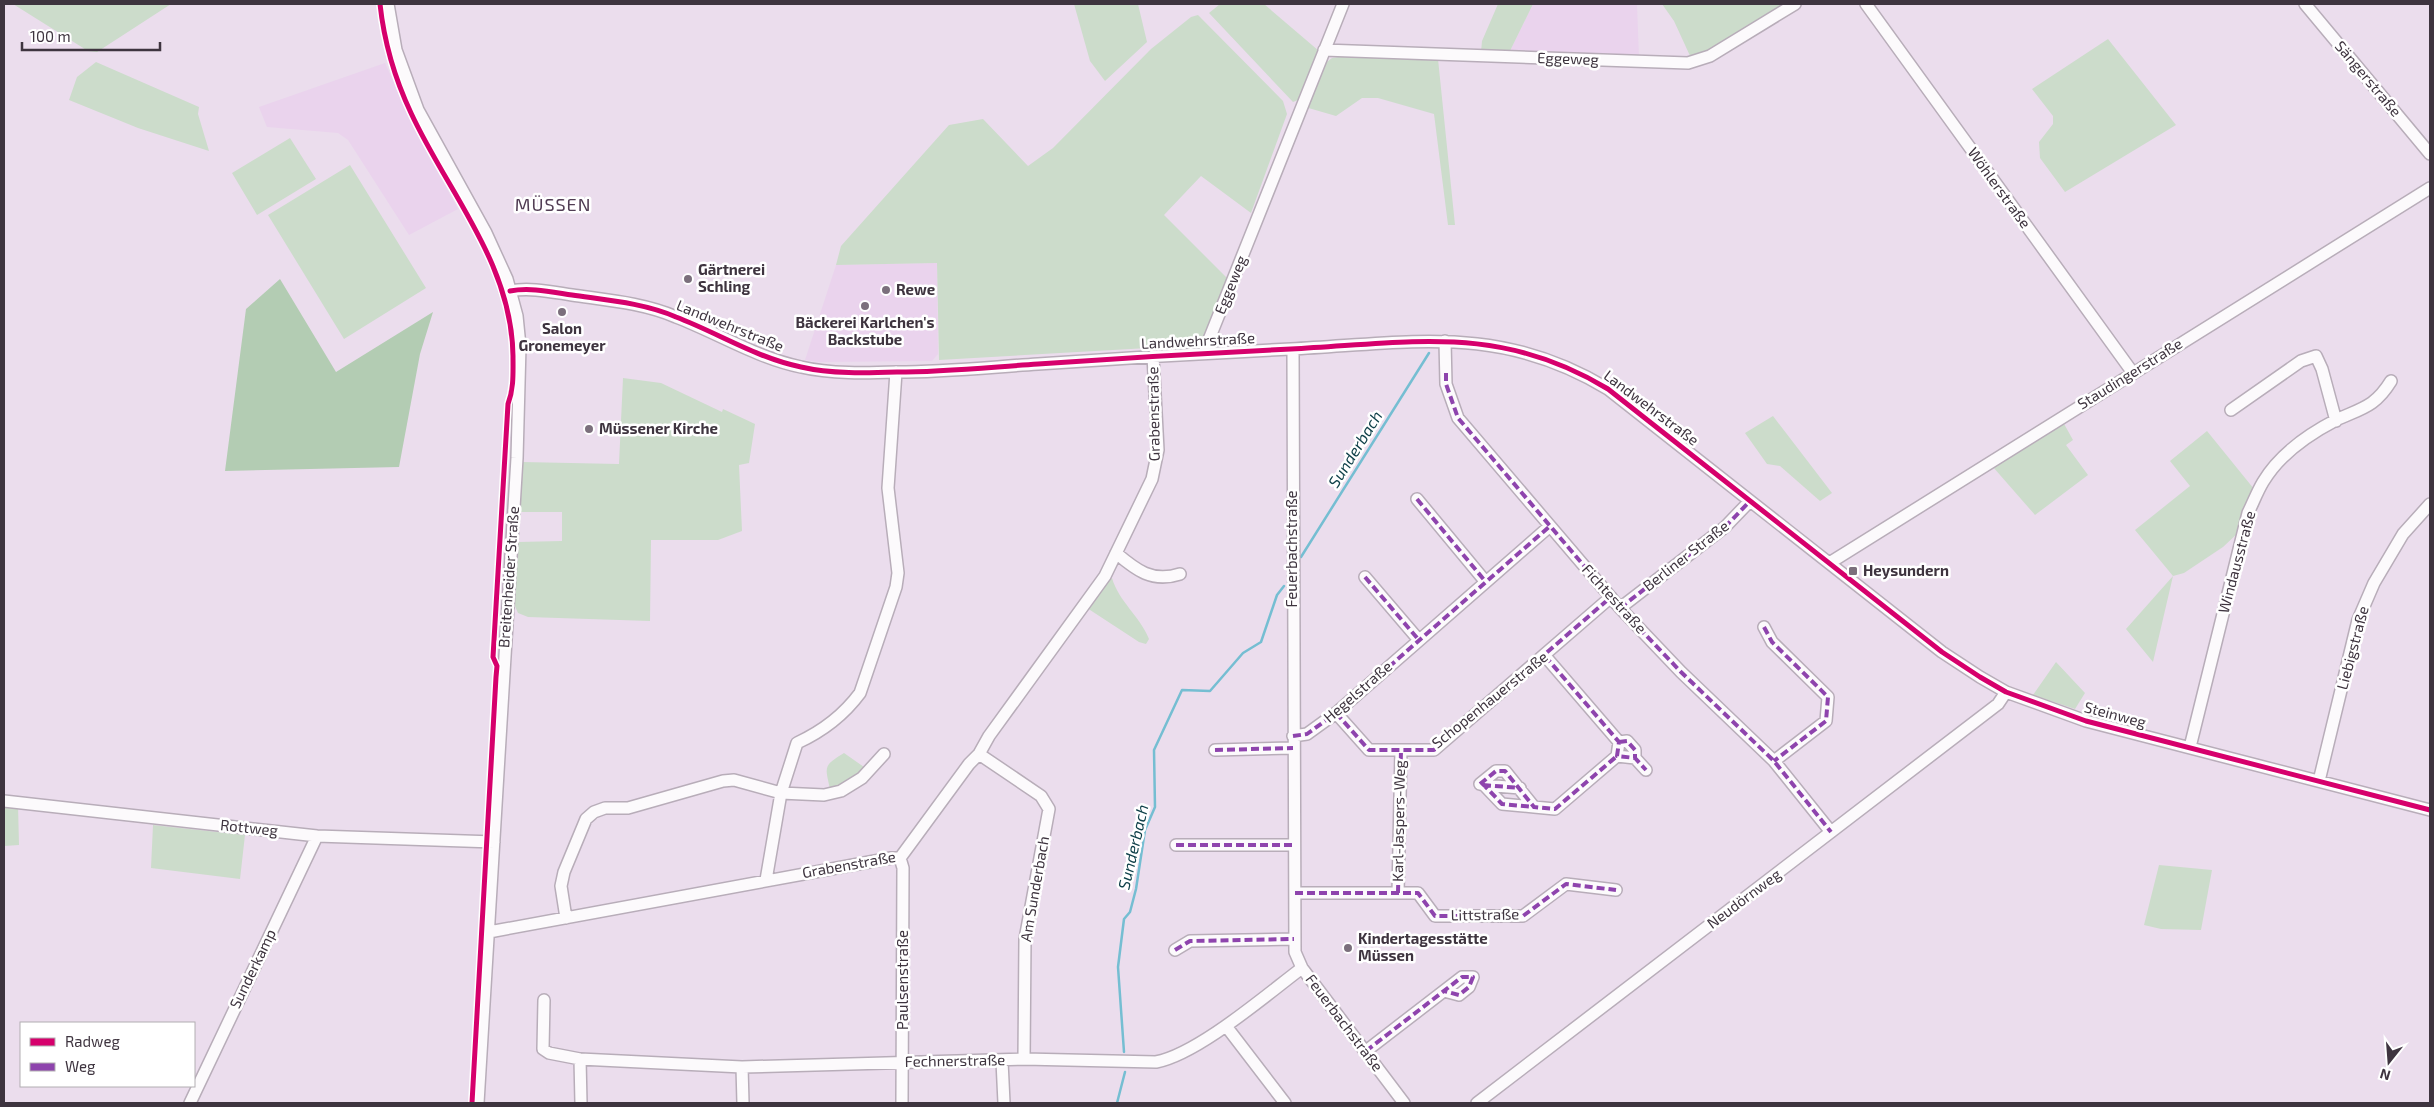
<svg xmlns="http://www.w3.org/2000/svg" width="2434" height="1107" viewBox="0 0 2434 1107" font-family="'Exo 2',sans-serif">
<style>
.built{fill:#ead3ed}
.green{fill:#ccdccb}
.forest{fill:#b3ccb3}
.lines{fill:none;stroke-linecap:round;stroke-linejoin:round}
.stream{stroke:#75bed2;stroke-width:2.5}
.minor-casing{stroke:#b8adb9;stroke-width:14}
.minor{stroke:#fcfafc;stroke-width:11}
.quiet{stroke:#8e44ad;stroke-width:4;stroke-dasharray:8 4;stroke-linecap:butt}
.cycleway-casing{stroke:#fff;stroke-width:8}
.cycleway{stroke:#d6006c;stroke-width:5}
.poi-dot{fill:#7b6f7c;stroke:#fff;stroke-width:2}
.labels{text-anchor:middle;stroke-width:5;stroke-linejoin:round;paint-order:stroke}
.street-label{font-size:15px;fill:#3e343f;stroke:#fff}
.poi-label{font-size:15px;font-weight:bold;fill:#3e343f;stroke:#fff;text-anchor:start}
.water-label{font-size:16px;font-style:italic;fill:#10414a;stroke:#fff}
.quarter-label{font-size:18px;letter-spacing:1px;fill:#513d54;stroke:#fff}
</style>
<rect width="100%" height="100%" fill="#ebdded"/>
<path class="built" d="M1533 4H1637L1639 58 1509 53Z
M385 63 421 142 458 209 409 235 348 140 338 133 267 127 259 107Z
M937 263 938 354 932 361 819 362 805 360 836 265Z"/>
<path class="green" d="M13 4H171L97 52 88 51Z
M1074 4H1138L1147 42 1105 81 1090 61Z
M1220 4H1264L1319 51 1298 100 1293 102 1209 13Z
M1498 4H1533L1509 53 1481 52 1482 41Z
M1662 4H1787L1705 52 1691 58 1674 21Z
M1198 15 1283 101 1287 114 1251 213 1201 176 1164 215 1229 280 1201 345 939 360 937 263 836 265 841 246 949 125 983 119 1028 166 1053 148 1151 49 1191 17Z
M2108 39 2176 125 2065 192 2040 158 2039 142 2053 124V116L2032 89Z
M1345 56 1438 59 1455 225H1448L1434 114 1378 98H1362L1336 116 1305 107 1324 64 1332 58Z
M96 62 199 107 198 114 209 151 138 128 69 100 77 77Z
M290 138 316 179 257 215 232 173Z
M350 165 426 288 344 339 268 215Z
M623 378 661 383 722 412 723 409 755 424 749 463 739 465 742 531 718 540H651L650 621 528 617 518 613 514 604 518 542 562 541V512H520L522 462 619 464Z
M1773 416 1832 493 1820 501 1780 466 1767 464 1745 433Z
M2063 422 2073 440 2066 445 2088 475 2035 515 1993 467Z
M2207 431 2254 489 2239 532 2223 547 2184 573 2173 576 2153 662 2126 629 2173 576 2135 530 2190 486 2170 461Z
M1112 578C1119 602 1140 616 1149 639L1146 644 1139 642 1087 608 1104 582Z
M2056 662 2085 693 2075 709 2033 695Z
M844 753 864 767C854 780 846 786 830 789 825 766 823 766 844 753Z
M4 804 18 805 19 845 4 846Z
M153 825 245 835 240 879 151 868Z
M2159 865 2212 870 2201 930 2161 929 2144 925Z"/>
<path class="forest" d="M280 279 336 372 433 312 420 354 399 467 225 471 246 309Z"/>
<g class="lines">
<path class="stream" d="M1301 557 1429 353
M1124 1052 1118 967 1124 919 1130 912 1136 889 1145 830 1155 807 1154 750 1182 690 1210 691 1243 653 1261 642 1277 595 1284 586
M1117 1103 1125 1072"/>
<defs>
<path id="minor" d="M388 4 396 50 418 110 486 233 507 279 517 316 520 346 517 458 478 1103
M1866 4 2133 373
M2305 4 2430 154
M1324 50 1688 63 1710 56 1795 4
M510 291C530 287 552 292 572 295 606 300 644 303 676 317 718 333 757 358 801 367 831 374 866 373 897 372 944 372 991 367 1038 364 1122 358 1206 353 1291 349 1410 343 1499 323 1608 389L1942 652 1980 677 2006 692 2086 721 2430 810
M1445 341 1446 384 1458 418 1620 608 1681 672 1774 761 1831 832
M1293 349 1295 952 1302 968 1404 1103
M1204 352 1343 4
M2231 410 2301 361 2316 356 2322 369 2336 421
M1417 499 1485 581
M1116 553C1136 570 1152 583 1180 574
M1831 562 2430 188
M1365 577 1418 639
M1620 608 1725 527 1750 501
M1764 627 1772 642 1828 697 1826 721 1774 761
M1545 656 1619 742 1617 756 1635 758 1646 770
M1336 713 1369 750H1434L1611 597
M1293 736 1307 734 1336 713 1550 526
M1619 742 1627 741 1635 750V758
M2190 747 2248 513C2253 503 2257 492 2263 482 2279 455 2309 434 2336 420 2362 408 2375 407 2391 381
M1215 750 1293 748
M979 754 1041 796 1049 809 1025 939 1024 1059
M2319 781 2358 620 2374 583 2403 534 2430 504
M1482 783 1502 804 1534 807
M1480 784 1496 771H1505L1534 807 1555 809 1617 756
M1483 785 1520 788
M4 801 317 836 494 842
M1176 845H1294
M900 858 969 764 979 754 989 736 1105 576 1152 479 1158 450 1153 356
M900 858 903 868 902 1103
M766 880 781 793 797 743C823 731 843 716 860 693L896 587 898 573 888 488 896 372
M1295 893H1418L1435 916H1523L1566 884 1616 890
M1398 893 1401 750
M566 918 561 886 564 872 586 819 594 812 605 808H628L723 781 734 780 781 793 824 795 841 791 862 778 884 754
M489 932 891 858H900
M1175 950 1190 941 1294 939
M544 1000 543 1049 549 1053 580 1059 742 1067 1024 1059 1156 1062C1198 1054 1266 995 1302 968
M1226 1026 1285 1103
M1366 1051 1462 977H1473L1469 987 1459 995 1444 991
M580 1059 581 1103
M1002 1061 1004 1103
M742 1067 743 1103
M190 1103 317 836
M1477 1103 1998 704 2006 692"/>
</defs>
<use href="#minor" class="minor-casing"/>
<use href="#minor" class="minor"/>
<path class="quiet" d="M1446 373V384L1458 418 1620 608 1681 672 1774 761 1831 832
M1417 499 1485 581
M1365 577 1418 639
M1620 608 1725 527 1750 501
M1764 627 1772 642 1828 697 1826 721 1774 761
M1545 656 1619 742 1617 756 1635 758 1646 770
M1336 713 1369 750H1434L1611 597
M1293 736 1307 734 1336 713 1550 526
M1619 742 1627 741 1635 750V758
M1215 750 1293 748
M1482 783 1502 804 1534 807
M1480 784 1496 771H1505L1534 807 1555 809 1617 756
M1483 785 1520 788
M1176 845H1294
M1295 893H1418L1435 916H1523L1566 884 1616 890
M1398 893 1401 750
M1175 950 1190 941 1294 939
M1366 1051 1462 977H1473L1469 987 1459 995 1444 991"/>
<defs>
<path id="cycleway" d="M380 4C384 41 395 79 411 113 448 193 512 263 513 356 513 373 514 388 508 404L493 657 497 666 496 677 472 1103
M510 291C530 287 552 292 572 295 606 300 644 303 676 317 718 333 757 358 801 367 831 374 866 373 897 372 944 372 991 367 1038 364 1122 358 1206 353 1291 349 1410 343 1499 323 1608 389L1942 652 1980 677 2006 692 2086 721 2430 810"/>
</defs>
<use href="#cycleway" class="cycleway-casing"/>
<use href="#cycleway" class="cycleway"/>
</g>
<g class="poi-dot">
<circle cx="688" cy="279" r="5"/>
<circle cx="886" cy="290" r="5"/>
<circle cx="865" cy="306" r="5"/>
<circle cx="562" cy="312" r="5"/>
<circle cx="589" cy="429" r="5"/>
<rect x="1848" y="566" width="10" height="10" rx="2.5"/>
<circle cx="1348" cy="948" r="5"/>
</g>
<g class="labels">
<g class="street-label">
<text transform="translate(1568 59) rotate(2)" y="5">Eggeweg</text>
<text transform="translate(2368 79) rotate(50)" y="5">Sängerstraße</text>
<text transform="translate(1999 188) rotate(54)" y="5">Wöhlerstraße</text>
<text transform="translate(1231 285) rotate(-68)" y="5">Eggeweg</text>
<text transform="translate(730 326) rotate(22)" y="5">Landwehrstraße</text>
<text transform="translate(1198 341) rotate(-3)" y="5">Landwehrstraße</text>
<text transform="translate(2130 374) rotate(-32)" y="5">Staudingerstraße</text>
<text transform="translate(1651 408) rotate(37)" y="5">Landwehrstraße</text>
<text transform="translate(1154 414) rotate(-91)" y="5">Grabenstraße</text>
<text transform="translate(1292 549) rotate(-90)" y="5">Feuerbachstraße</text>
<text transform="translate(1686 556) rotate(-38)" y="5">Berliner Straße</text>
<text transform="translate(2237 562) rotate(-75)" y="5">Windausstraße</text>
<text transform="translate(509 577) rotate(-86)" y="5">Breitenheider Straße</text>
<text transform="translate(1614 599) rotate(48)" y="5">Fichtestraße</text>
<text transform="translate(2353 648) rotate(-75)" y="5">Liebigstraße</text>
<text transform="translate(1358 692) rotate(-41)" y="5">Hegelstraße</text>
<text transform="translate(1490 700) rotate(-39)" y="5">Schopenhauerstraße</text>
<text transform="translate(2115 715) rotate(15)" y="5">Steinweg</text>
<text transform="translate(1399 821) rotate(-89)" y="5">Karl-Jaspers-Weg</text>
<text transform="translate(249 828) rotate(6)" y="5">Rottweg</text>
<text transform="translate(849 865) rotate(-10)" y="5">Grabenstraße</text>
<text transform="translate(1035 889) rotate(-80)" y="5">Am Sunderbach</text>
<text transform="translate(1744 899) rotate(-37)" y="5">Neudörnweg</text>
<text transform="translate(1485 915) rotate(-1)" y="5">Littstraße</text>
<text transform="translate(253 969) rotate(-64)" y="5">Sunderkamp</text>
<text transform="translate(903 980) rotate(-90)" y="5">Paulsenstraße</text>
<text transform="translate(1344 1023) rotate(53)" y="5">Feuerbachstraße</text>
<text transform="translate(955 1061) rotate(-1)" y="5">Fechnerstraße</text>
</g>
<g class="poi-label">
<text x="698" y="275">Gärtnerei<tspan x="698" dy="17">Schling</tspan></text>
<text x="896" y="295">Rewe</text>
<text x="865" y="328" text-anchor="middle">Bäckerei Karlchen's<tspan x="865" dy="17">Backstube</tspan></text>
<text x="562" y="334" text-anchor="middle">Salon<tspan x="562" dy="17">Gronemeyer</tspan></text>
<text x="599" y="434">Müssener Kirche</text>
<text x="1863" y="576">Heysundern</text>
<text x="1358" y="944">Kindertagesstätte<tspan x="1358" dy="17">Müssen</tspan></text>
</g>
<g class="water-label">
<text transform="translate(1355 449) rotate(-58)" y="6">Sunderbach</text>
<text transform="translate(1133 847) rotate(-77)" y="6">Sunderbach</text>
</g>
<g class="quarter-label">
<text x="553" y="211">MÜSSEN</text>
</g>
</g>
<rect width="2434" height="1107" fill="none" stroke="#3e343f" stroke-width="10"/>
<rect x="20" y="1022" width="175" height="65" fill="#ffffff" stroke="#b2aeb2"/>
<rect x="30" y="1038" width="25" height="8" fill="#d6006c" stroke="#b2aeb2"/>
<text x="65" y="1047" font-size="15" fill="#3e343f">Radweg</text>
<rect x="30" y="1063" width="25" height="8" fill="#8e44ad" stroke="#b2aeb2"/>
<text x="65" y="1072" font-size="15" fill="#3e343f">Weg</text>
<g transform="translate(2389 1062) rotate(197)" stroke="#ffffff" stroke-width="4" paint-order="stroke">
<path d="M0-4L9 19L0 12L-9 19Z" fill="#3e343f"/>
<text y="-8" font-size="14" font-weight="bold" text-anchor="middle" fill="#3e343f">N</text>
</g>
<path d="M22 42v8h138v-8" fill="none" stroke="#3e343f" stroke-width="2.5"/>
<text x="30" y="42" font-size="15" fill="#3e343f" stroke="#ffffff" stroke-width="4" paint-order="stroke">100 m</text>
</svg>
